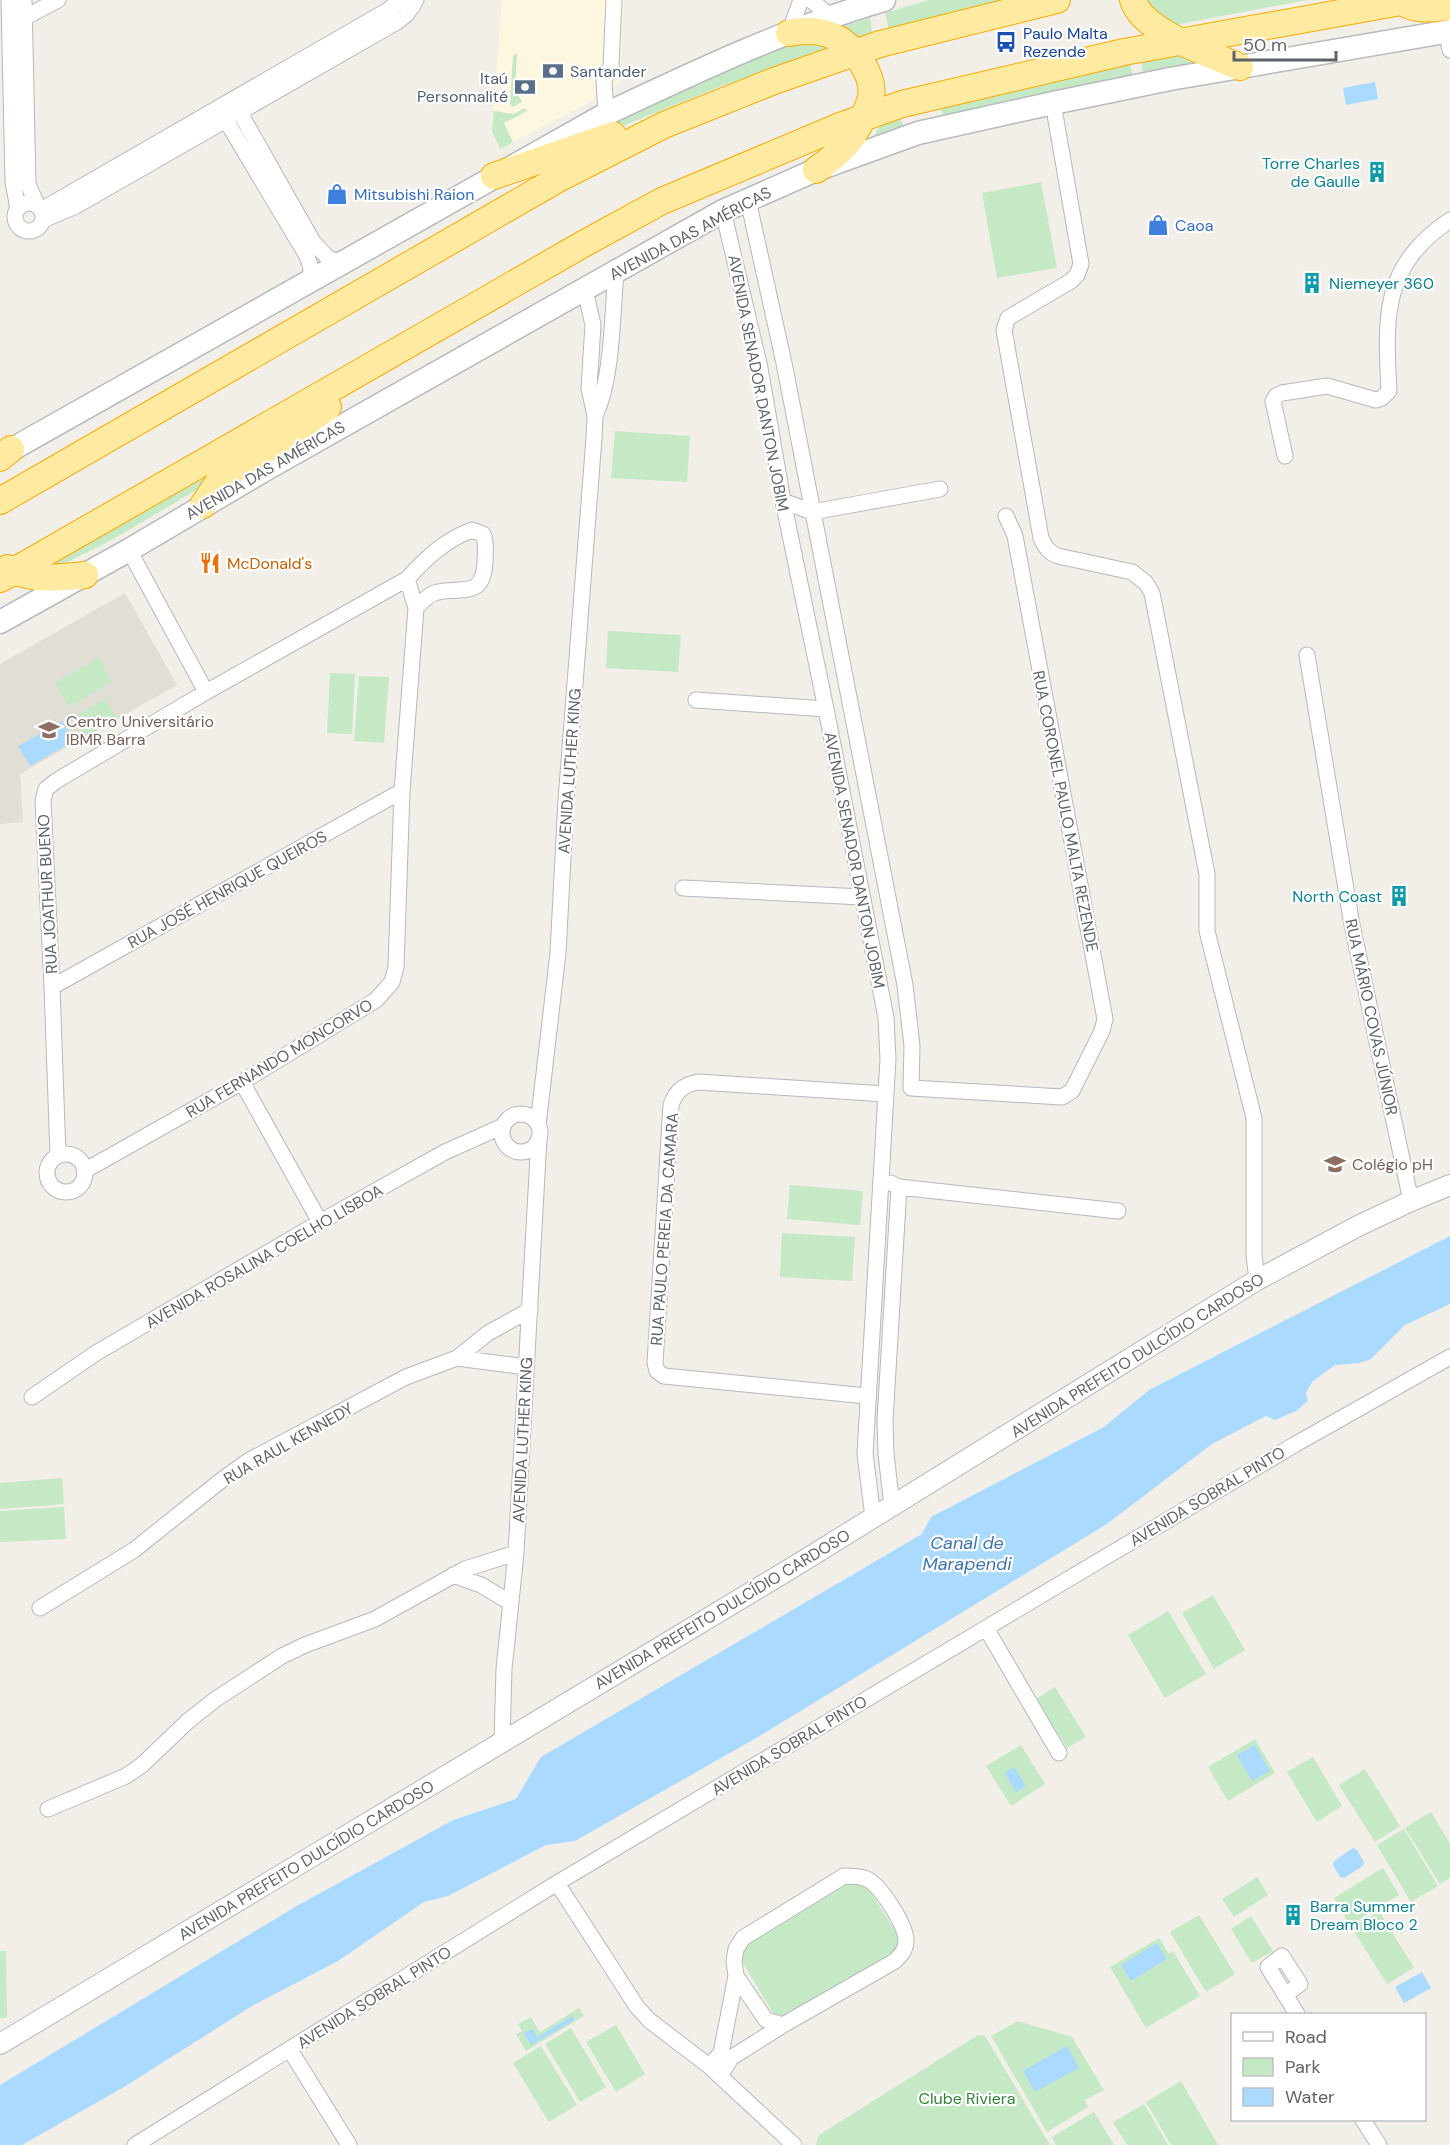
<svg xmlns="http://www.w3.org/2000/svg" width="1450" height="2145" viewBox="0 0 1450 2145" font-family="'DM Sans',sans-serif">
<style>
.commercial{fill:#fef7e0}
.education{fill:#e1ded6}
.green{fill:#c5e8c5}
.water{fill:#aadaff}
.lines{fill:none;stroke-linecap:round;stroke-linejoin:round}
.minor-casing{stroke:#b5b8bc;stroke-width:17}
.tertiary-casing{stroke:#b5b8bc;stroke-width:22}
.secondary-casing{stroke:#b6babf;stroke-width:25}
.trunk-casing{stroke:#f9ab00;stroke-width:28}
.minor{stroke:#fff;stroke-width:15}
.tertiary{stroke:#fff;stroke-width:20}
.secondary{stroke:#fff;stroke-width:22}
.trunk{stroke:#feeaa1;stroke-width:26}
.labels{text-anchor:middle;stroke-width:4.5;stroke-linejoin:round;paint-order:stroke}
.transit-label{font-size:16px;fill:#164399;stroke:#fff;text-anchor:start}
.service-label{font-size:16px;fill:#4e5e75;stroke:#fff;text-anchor:start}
.culture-label{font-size:16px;fill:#0d838f;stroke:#fff;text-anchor:end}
.shop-label{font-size:16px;fill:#366cbe;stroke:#fff;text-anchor:start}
.street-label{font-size:16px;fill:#5f6368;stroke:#fff}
.food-label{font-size:16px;fill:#c56008;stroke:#fff;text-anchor:start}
.education-label{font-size:16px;fill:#785e54;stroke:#fff;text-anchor:start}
.park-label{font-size:16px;fill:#348238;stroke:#fff}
.water-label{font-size:18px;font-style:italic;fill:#4174aa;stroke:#fff}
</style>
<rect width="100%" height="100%" fill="#f1efe8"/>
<path class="commercial" d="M502 0H624L620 84 595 96 594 100 500 149 492 131Z"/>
<path class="education" d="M125 593 177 685 20 774 23 822 0 824V664Z"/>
<path class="green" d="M929 0H1015L889 30 885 13Z
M1146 0H1307L1174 25 1157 15Z
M870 18 873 38 862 41 845 33 844 26Z
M806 38 835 48 781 68 724 85 598 136 596 130 705 80Z
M517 53 515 90 522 102 513 107 510 104 513 56Z
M1185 54 1206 63 1143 74 1141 62Z
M1130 64 1133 76 944 118 940 107 1017 87Z
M525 108 527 111 504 123 513 142 500 149 492 131 494 111 513 114Z
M900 119 904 126 881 140 874 137 879 126Z
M1041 182 1057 268 997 278 982 193Z
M313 411 225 473 110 541 51 570 50 563Z
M615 431 690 436 687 482 611 478Z
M608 631 681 635 678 672 606 668Z
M99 657 112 682 69 707 55 683Z
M330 673 355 674 352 734 327 733Z
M359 676 389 677 384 743 354 741Z
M105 699 117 717 85 736 74 717Z
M790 1185 863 1191 860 1225 787 1219Z
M782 1233 855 1237 852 1281 780 1277Z
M62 1478 64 1504 0 1509V1483Z
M64 1507 66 1539 0 1542V1511Z
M1213 1595 1245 1650 1214 1669 1182 1613Z
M1168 1611 1206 1674 1165 1698 1128 1635Z
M1055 1687 1086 1737 1067 1748 1036 1699Z
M1255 1739 1275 1773 1228 1801 1208 1767Z
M1021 1745 1045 1784 1011 1806 986 1766Z
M1313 1757 1342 1806 1317 1822 1287 1772Z
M1365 1769 1400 1826 1375 1842 1339 1785Z
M1431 1812 1450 1844V1878L1440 1884 1405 1828Z
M1404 1829 1438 1886 1411 1902 1377 1845Z
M1383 1868 1399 1895 1350 1925 1334 1898Z
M1257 1877 1268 1895 1234 1917 1222 1899Z
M848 1882 867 1886 901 1940 894 1952 786 2016 773 2013 740 1958 748 1943Z
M1379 1911 1414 1968 1387 1984 1352 1928Z
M1199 1915 1235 1974 1206 1992 1170 1932Z
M1251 1916 1273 1951 1252 1963 1231 1929Z
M1159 1938 1169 1954 1173 1951 1200 1996 1146 2028 1110 1967Z
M0 1951H6L7 2018H0Z
M579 2008 584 2016 526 2051 516 2034 522 2031 518 2024 531 2017 540 2032Z
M1018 2021 1072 2037 1104 2090 1085 2100 1088 2107 1047 2132 991 2036Z
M616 2025 645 2074 616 2092 586 2042Z
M571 2028 606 2087 580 2102 545 2044Z
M978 2035 985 2036 1050 2145H816L819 2135Z
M541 2046 577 2105 549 2122 513 2063Z
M1181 2081 1218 2145H1171L1146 2102Z
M1144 2104 1168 2145H1127L1113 2122Z
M1094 2112 1114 2145H1056L1052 2137Z"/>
<path class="water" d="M1375 82 1378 99 1346 105 1343 88Z
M62 721 74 741 30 766 18 746Z
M1450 1236V1304L1405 1325 1371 1359 1360 1363 1335 1365 1312 1382 1306 1393 1308 1401 1296 1411 1275 1420 1266 1416 1212 1444 1107 1524 758 1737 575 1841 546 1845 448 1896 424 1902 338 1961 252 2006 124 2087 22 2145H0V2085L295 1907 453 1820 516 1799 541 1757 922 1534 931 1517 1104 1427 1149 1390Z
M1255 1745 1270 1771 1252 1781 1237 1755Z
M1014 1767 1026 1786 1016 1792 1005 1773Z
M1353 1848 1357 1850 1364 1862 1363 1866 1344 1878 1340 1877 1333 1865 1334 1861Z
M1157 1943 1167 1959 1131 1981 1121 1965Z
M1422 1972 1431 1988 1404 2003 1395 1987Z
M572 2016 575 2020 531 2045 524 2033 532 2029 537 2037Z
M1067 2046 1079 2068 1035 2092 1023 2071Z"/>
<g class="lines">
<defs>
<path id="minor" d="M9 0 13 182 18 209
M24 0 28 184 37 205
M811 0 831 17
M18 21 58 0
M1447 32 1450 50
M789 33 801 0
M1053 103 1081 264 1077 275 1071 281 1013 315 1008 318 1004 330 1041 538C1045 547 1049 553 1058 556L1132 572 1146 583 1152 593 1207 874V931L1254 1118V1255L1257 1280
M235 104 313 242 328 258 341 263
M221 112 307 256 311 268 310 281
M606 114 604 81 611 66 614 0
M748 200 784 363 905 985 912 1046 911 1088 1062 1097 1072 1091 1102 1031 1105 1019 1015 536 1006 516
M15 217a14 14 0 1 1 28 0a14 14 0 1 1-28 0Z
M41 210 388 10 400 0 413 6
M723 211 760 368 783 501 826 709 886 1018 888 1059 865 1454 873 1517
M43 220 76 206 226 120 234 113 240 112 397 22 407 14 416 0
M595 416C613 377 612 315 616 272
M1285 456 1273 401 1276 396 1282 393 1327 386 1376 400 1382 398 1389 391C1385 316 1382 266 1450 220
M783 501 812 512 940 489
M129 550 206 692
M1307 655 1352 925 1411 1201
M696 700 826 709
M683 888 862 897
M52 987 402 791
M242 1082 320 1222
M502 1133a19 19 0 1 1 38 0a19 19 0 1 1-38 0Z
M538 1125 558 953 566 800 594 438 595 416 589 388 593 325 585 290
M47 1173a19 19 0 1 1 38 0a19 19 0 1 1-38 0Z
M58 1155 52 987 43 801 46 789 56 781 206 692 407 579C426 558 445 540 472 530L483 534C487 543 485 553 485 562 483 601 460 585 434 593 427 596 421 603 416 608
M84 1171 242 1082 376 1000 392 982 396 967 402 791 416 608 407 579
M891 1183 899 1187 1118 1211
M457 1358 526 1367
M867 1396 664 1376 657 1371 655 1363 671 1105C676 1091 683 1085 698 1082L885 1094
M32 1397 96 1353 320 1222 445 1152 503 1126
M892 1506 886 1454 885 1420 899 1187
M453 1575 481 1585 511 1603
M40 1608 134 1550 223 1479 248 1461 406 1377 457 1358 488 1333 530 1310
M986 1628 1059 1753
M502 1742 504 1669 516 1553 539 1138
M48 1809 126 1776 142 1765 188 1721 216 1699 282 1656 305 1645 375 1619 465 1569 516 1553
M557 1883 637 2007 650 2021 709 2066 794 2145
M1285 1995 1300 1984 1282 1956 1268 1967 1297 2014
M290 2050 349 2145
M709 2066 721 2053 736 1976 734 1961 736 1949 743 1938 844 1876C851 1876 860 1876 867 1879 881 1886 906 1925 906 1941 906 1950 900 1956 895 1961L783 2025 766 2020 736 1976
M720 2076 731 2058 783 2025
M1363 2120 1379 2145
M135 2145 557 1883 1294 1445 1450 1357"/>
<path id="tertiary" d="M0 2044 795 1566 1257 1280 1358 1226 1411 1201 1450 1185"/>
<path id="secondary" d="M0 456 606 114C697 71 788 28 884 0
M0 622 129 550 268 468 723 211 816 170 918 133 1053 103 1170 79 1450 31"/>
<path id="trunk" d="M1133 0C1142 32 1211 54 1240 67
M1402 2C1418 12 1432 8 1450 7
M789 33C804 30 820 29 835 37 854 46 875 76 871 97 870 103 867 109 864 115 852 142 840 153 816 170
M494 176 613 135
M0 458 11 449
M0 501 558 179 664 125 774 81 880 44 1057 0
M203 505 217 484 226 475 289 435 328 407
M8 568C32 581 59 578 85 575
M0 579 585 243 662 201 840 126 902 104 1124 52 1412 0"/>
</defs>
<use href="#minor" class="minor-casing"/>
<use href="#tertiary" class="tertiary-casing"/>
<use href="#secondary" class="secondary-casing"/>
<use href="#trunk" class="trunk-casing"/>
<use href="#minor" class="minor"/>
<use href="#tertiary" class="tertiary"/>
<use href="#secondary" class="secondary"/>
<use href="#trunk" class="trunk"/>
</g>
<defs>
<symbol id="bus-bare" viewBox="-9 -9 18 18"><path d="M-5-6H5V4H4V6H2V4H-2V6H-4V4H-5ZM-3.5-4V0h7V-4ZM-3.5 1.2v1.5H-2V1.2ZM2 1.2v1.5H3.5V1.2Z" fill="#1a4fb4" stroke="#fff" stroke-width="2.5" paint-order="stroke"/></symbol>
<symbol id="bank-bare" viewBox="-9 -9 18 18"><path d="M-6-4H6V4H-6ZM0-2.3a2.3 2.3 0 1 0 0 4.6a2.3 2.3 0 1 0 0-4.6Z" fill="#5c6f8a" stroke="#fff" stroke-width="2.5" paint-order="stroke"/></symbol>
<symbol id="building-bare" viewBox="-9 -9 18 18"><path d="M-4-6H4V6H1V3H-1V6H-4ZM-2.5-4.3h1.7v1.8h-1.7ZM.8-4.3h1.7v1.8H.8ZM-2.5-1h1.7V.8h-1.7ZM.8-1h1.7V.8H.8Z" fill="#0f9aa8" stroke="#fff" stroke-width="2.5" paint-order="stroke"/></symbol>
<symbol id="shop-bare" viewBox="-9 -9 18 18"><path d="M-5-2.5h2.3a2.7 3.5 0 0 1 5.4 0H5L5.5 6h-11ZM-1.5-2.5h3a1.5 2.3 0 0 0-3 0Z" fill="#3f7fe0" stroke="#fff" stroke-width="2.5" paint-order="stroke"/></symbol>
<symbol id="restaurant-bare" viewBox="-9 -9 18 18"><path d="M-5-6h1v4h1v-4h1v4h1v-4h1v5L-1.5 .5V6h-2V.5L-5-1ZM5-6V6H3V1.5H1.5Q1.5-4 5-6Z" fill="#e8710a" stroke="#fff" stroke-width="2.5" paint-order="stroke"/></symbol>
<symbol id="university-bare" viewBox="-9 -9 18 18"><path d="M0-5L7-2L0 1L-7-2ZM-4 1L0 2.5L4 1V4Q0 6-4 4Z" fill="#8d6e63" stroke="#fff" stroke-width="2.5" paint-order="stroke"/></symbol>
<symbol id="school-bare" viewBox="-9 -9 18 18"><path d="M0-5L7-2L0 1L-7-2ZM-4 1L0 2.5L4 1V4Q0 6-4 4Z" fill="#8d6e63" stroke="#fff" stroke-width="2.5" paint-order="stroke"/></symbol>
</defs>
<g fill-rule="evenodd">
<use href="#bus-bare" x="991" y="27" width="30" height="30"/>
<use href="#bank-bare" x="538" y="56" width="30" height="30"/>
<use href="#bank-bare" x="510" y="72" width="30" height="30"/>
<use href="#building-bare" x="1362" y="157" width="30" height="30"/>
<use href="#shop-bare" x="322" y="179" width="30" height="30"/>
<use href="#shop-bare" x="1143" y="210" width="30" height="30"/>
<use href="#building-bare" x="1297" y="268" width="30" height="30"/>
<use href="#restaurant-bare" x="195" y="548" width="30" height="30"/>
<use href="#university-bare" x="34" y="715" width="30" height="30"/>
<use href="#building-bare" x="1384" y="881" width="30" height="30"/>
<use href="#school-bare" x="1320" y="1149" width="30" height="30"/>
<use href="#building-bare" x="1278" y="1900" width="30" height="30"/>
</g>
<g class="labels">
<g class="transit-label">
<text x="1023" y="39">Paulo Malta<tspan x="1023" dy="18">Rezende</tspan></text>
</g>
<g class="service-label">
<text x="570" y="77">Santander</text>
<text x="508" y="84" text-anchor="end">Itaú<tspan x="508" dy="18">Personnalité</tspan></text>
</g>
<g class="culture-label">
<text x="1360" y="169">Torre Charles<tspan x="1360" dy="18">de Gaulle</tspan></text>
<text x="1329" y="289" text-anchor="start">Niemeyer 360</text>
<text x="1382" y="902">North Coast</text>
<text x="1310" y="1912" text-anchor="start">Barra Summer<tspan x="1310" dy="18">Dream Bloco 2</tspan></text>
</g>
<g class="shop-label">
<text x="354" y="200">Mitsubishi Raion</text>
<text x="1175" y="231">Caoa</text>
</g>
<g class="street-label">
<text transform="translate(690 233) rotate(-28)" y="6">AVENIDA DAS AMÉRICAS</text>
<text transform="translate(759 383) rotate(79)" y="6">AVENIDA SENADOR DANTON JOBIM</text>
<text transform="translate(265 470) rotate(-30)" y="6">AVENIDA DAS AMÉRICAS</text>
<text transform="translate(569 771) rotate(-86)" y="6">AVENIDA LUTHER KING</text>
<text transform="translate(1066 811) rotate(79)" y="6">RUA CORONEL PAULO MALTA REZENDE</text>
<text transform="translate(855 860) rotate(79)" y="6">AVENIDA SENADOR DANTON JOBIM</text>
<text transform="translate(227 889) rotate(-29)" y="6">RUA JOSÉ HENRIQUE QUEIROS</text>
<text transform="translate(47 894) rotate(-93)" y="6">RUA JOATHUR BUENO</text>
<text transform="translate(1372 1017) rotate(78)" y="6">RUA MÁRIO COVAS JÚNIOR</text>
<text transform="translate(279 1058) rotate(-31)" y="6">RUA FERNANDO MONCORVO</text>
<text transform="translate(664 1229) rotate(-86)" y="6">RUA PAULO PEREIA DA CAMARA</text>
<text transform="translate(264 1256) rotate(-30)" y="6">AVENIDA ROSALINA COELHO LISBOA</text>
<text transform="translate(1137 1355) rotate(-32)" y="6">AVENIDA PREFEITO DULCÍDIO CARDOSO</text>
<text transform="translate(522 1440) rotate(-87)" y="6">AVENIDA LUTHER KING</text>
<text transform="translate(288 1443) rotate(-30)" y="6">RUA RAUL KENNEDY</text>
<text transform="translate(1207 1496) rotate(-31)" y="6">AVENIDA SOBRAL PINTO</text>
<text transform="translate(722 1609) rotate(-31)" y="6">AVENIDA PREFEITO DULCÍDIO CARDOSO</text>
<text transform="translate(789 1745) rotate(-31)" y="6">AVENIDA SOBRAL PINTO</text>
<text transform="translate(306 1860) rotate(-31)" y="6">AVENIDA PREFEITO DULCÍDIO CARDOSO</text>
<text transform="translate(374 1997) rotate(-32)" y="6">AVENIDA SOBRAL PINTO</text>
</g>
<g class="food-label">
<text x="227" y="569">McDonald's</text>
</g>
<g class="education-label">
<text x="66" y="727">Centro Universitário<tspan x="66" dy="18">IBMR Barra</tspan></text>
<text x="1352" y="1170">Colégio pH</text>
</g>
<g class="park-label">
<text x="967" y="2104">Clube Riviera</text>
</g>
<g class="water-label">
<text x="967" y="1549">Canal de<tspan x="967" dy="21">Marapendi</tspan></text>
</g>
</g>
<rect x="1231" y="2013" width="195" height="108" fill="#ffffff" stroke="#bfc1c3" stroke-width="1.5"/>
<rect x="1243" y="2032" width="30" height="9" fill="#ffffff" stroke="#bfc1c3" stroke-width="1.5"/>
<text x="1285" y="2043" font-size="18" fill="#5f6368">Road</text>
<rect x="1243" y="2058" width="30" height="18" fill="#c5e8c5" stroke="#bfc1c3" stroke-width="1.5"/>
<text x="1285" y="2073" font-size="18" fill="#5f6368">Park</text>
<rect x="1243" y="2088" width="30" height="18" fill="#aadaff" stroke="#bfc1c3" stroke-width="1.5"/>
<text x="1285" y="2103" font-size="18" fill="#5f6368">Water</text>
<path d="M1234 51v9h102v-9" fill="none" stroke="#5f6368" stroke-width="3"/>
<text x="1243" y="51" font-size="18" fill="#5f6368" stroke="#ffffff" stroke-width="4.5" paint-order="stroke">50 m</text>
</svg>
